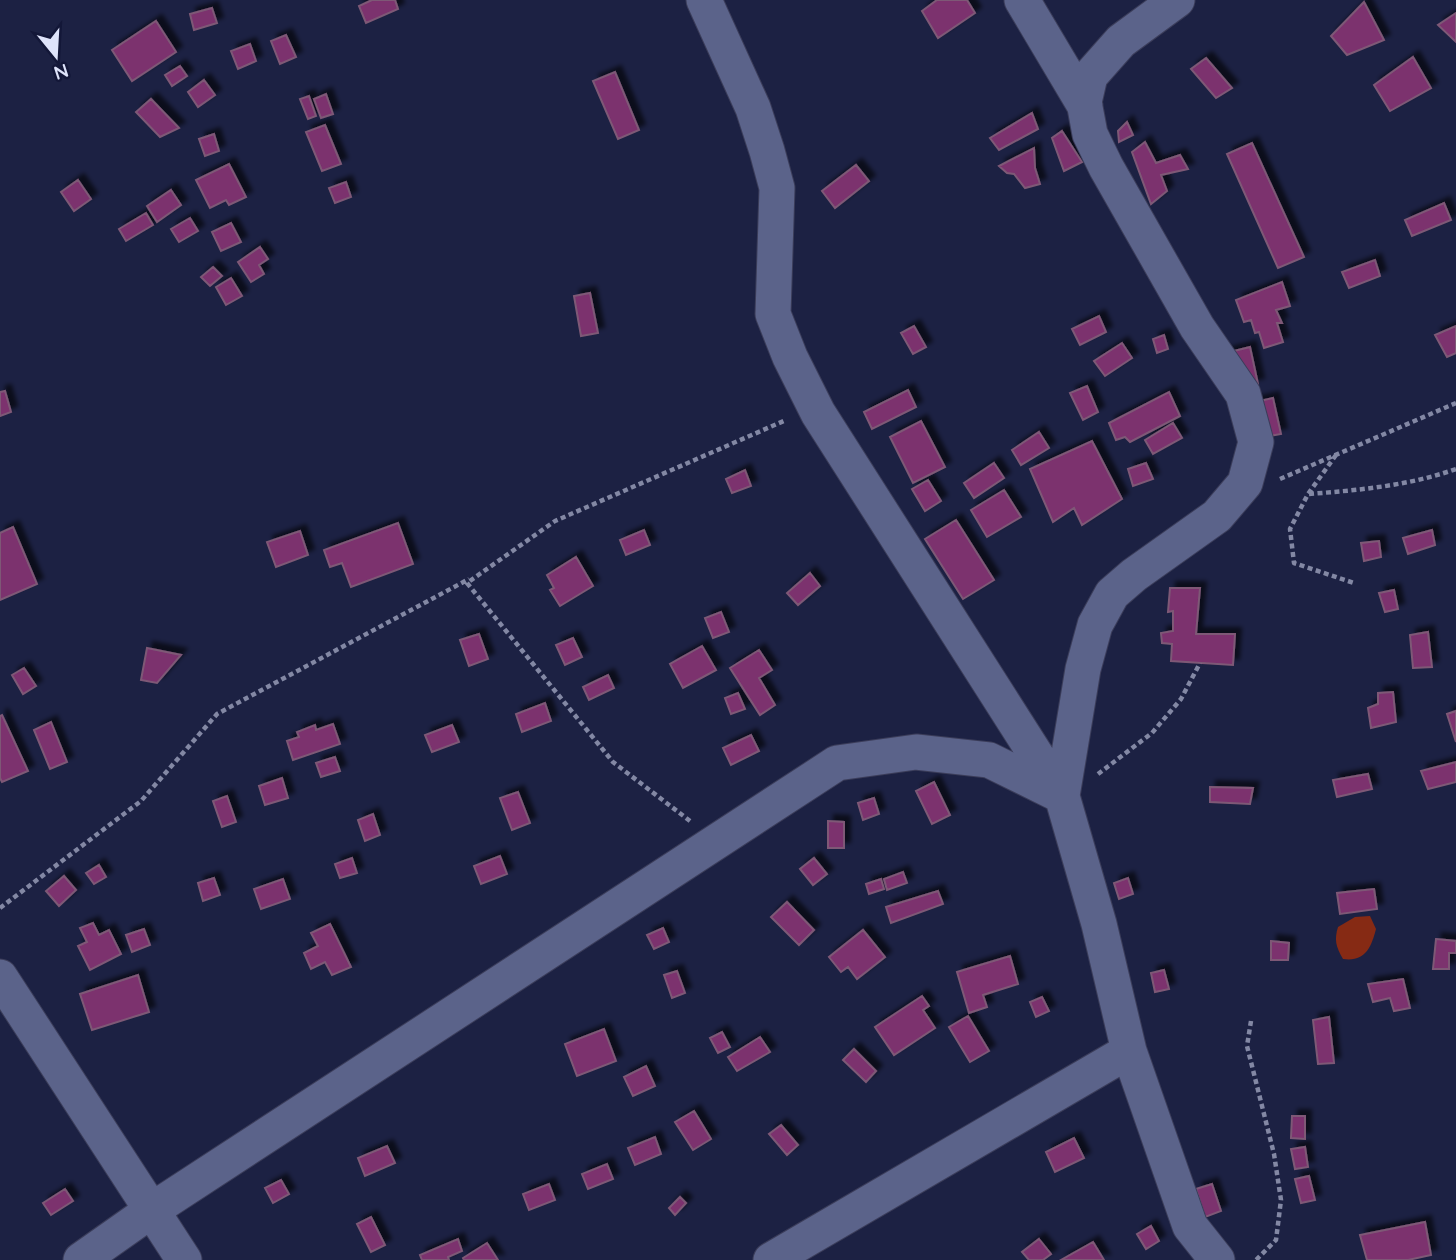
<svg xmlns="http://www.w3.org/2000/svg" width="1456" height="1260" viewBox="0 0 1456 1260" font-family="Quicksand,sans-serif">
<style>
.forest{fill:#862a14}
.building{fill:#7b306e;stroke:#7e5976;stroke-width:2;filter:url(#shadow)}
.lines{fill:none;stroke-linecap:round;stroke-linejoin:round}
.minor-casing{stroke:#3b3d5a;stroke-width:37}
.path{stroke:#8388a4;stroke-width:4.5;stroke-dasharray:5 3.5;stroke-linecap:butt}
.minor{stroke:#5b638a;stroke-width:35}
</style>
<defs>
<filter id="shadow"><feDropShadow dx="6" dy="-6" stdDeviation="2" flood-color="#0009"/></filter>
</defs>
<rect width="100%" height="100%" fill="#1c2143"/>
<path class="forest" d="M1370 916 1376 929C1371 948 1365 962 1343 959 1336 947 1334 940 1338 927L1355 917Z"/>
<path class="building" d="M372 0H395L398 9 366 23 359 6Z
M937 0H967L975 13 938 38 922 11Z
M1364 2 1384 40 1347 55 1331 36Z
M212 8 217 23 194 30 190 14Z
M1456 13V42L1438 25Z
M156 21 176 52 132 81 112 50Z
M286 35 296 57 280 64 271 41Z
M250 44 256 61 238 69 231 51Z
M1413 57 1431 88 1390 111 1374 85Z
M1206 58 1232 88 1216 98 1191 69Z
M180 66 187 76 172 86 165 75Z
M615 72 639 130 618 139 593 81Z
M204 80 215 95 198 107 188 92Z
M326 94 333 114 321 118 314 99Z
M309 96 316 116 308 119 300 99Z
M151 99 179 128 160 137 136 112Z
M1032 113 1038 129 999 150 990 138Z
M1127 122 1133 135 1119 142 1118 131Z
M325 125 341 164 322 171 306 132Z
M1062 131 1082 162 1064 171 1052 138Z
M214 134 219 151 205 156 199 139Z
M1145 142 1156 163 1180 155 1188 169 1161 175 1167 191 1151 204 1132 152Z
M1252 143 1304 257 1278 268 1227 154Z
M1034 148 1035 168 1040 184 1025 188 1014 174 1007 173 999 166Z
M229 164 246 197 229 205 226 200 210 208 196 180Z
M856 165 869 181 835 208 822 191Z
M78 180 91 199 74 211 61 192Z
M346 182 351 197 335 203 329 188Z
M171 190 181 205 157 222 147 206Z
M1444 203 1451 220 1412 236 1405 220Z
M146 213 153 225 126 241 119 229Z
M190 218 198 231 179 242 171 229Z
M231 223 241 242 221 251 212 232Z
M260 247 268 259 259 265 264 274 251 282 238 262Z
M1375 260 1380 276 1349 288 1342 272Z
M213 267 222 276 210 286 201 277Z
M231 278 242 296 226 305 216 287Z
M1282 282 1290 306 1276 310 1282 323H1277L1283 342 1264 348 1259 332 1255 333 1251 320 1244 322 1236 300Z
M590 293 598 333 581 336 574 296Z
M1099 316 1106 332 1080 345 1072 329Z
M914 326 926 347 913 354 901 333Z
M1456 326V353L1447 357 1435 335Z
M1164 335 1168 349 1157 353 1153 339Z
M1122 343 1132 358 1105 376 1094 361Z
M1250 347 1258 384 1236 388 1226 353Z
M1087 386 1098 412 1083 420 1070 393Z
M908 390 916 407 872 429 864 412Z
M5 391 11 412 0 416V392Z
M1169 392 1180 416 1130 442 1125 437 1116 440 1109 423Z
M1273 398 1281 434 1258 438 1251 403Z
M921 421 945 467 913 483 890 437Z
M1173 423 1182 438 1153 454 1145 440Z
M1039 432 1049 448 1021 465 1012 450Z
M1092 441 1122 499 1082 525 1074 508 1053 522 1030 469Z
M994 463 1004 478 974 498 964 483Z
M1146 463 1153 479 1133 486 1128 469Z
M745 470 751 486 732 493 726 479Z
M928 480 941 501 925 511 912 489Z
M1004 490 1021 517 987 537 971 510Z
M956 520 994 580 963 599 925 539Z
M398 523 413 564 351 587 342 563 330 567 324 550Z
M13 527 37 584 0 600V533Z
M644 530 650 545 626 555 620 540Z
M1432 530 1435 545 1408 554 1403 538Z
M300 531 308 555 276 567 267 542Z
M1379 541 1381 557 1364 561 1361 543Z
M576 557 593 586 560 606 550 590 554 588 547 575Z
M810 573 820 586 798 605 787 593Z
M1170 588H1200L1196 634H1235L1233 665 1171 661 1172 644 1162 643 1161 633 1173 631V611L1168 612Z
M1394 590 1398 609 1385 612 1379 593Z
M721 612 729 632 713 638 705 618Z
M1428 632 1432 667 1413 668 1410 635Z
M479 634 488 659 469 666 460 640Z
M573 638 582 657 565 665 556 645Z
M702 646 716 670 683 688 670 664Z
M147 648 181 655 157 683 141 680Z
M759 650 772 670 759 678 775 705 760 715 730 668Z
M24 668 36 686 23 694 12 675Z
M608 675 614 688 589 700 583 687Z
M1393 692 1396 722 1371 728 1368 708 1378 704V693Z
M738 693 745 709 731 714 725 698Z
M545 703 551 721 522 732 516 714Z
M1456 711V742L1447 714Z
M2 715 28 771 2 782 0 778V716Z
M51 722 67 762 50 769 34 730Z
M333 724 340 744 293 760 287 741 299 737 297 732 315 725 316 730Z
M452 725 459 742 432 752 425 735Z
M751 735 759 751 731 765 723 748Z
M335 757 340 771 321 777 316 763Z
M1456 762V782L1428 789 1421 771Z
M1368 774 1372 789 1337 797 1333 780Z
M282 778 288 798 265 805 259 786Z
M934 782 950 815 932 824 916 791Z
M1210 787 1253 788 1250 804 1210 802Z
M518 792 530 823 512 830 500 798Z
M227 796 236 822 222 827 213 801Z
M874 798 879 814 863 820 858 803Z
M373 814 380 835 365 841 358 820Z
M828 821 844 822V848H828Z
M500 856 507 874 481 884 474 866Z
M352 858 357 873 340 878 335 864Z
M814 858 827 874 813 885 800 869Z
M99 865 106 877 94 884 86 873Z
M903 872 907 883 887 890 884 879Z
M64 876 76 890 59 906 46 891Z
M214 878 220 895 203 901 198 883Z
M1128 878 1133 894 1119 899 1114 883Z
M283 879 290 899 261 909 254 889Z
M881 879 884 889 869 894 866 884Z
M1374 889 1377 909 1340 914 1337 893Z
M938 891 943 904 891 923 886 907Z
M787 902 814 930 799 945 771 917Z
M93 923 99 935 109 930 121 954 90 970 78 946 87 942 80 928Z
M330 924 351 967 332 975 325 962 311 969 304 953 318 946 311 933Z
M663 928 669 942 654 949 647 935Z
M144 929 150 945 132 952 126 935Z
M863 930 885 957 857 979 848 967 841 972 829 957Z
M1436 939 1456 941V953H1449V969H1433Z
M1271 941 1289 943 1288 960H1271Z
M1010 956 1018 984 983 995 987 1007 969 1013 957 972Z
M1164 970 1169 989 1155 992 1151 973Z
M677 971 685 993 672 998 664 975Z
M138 975 149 1012 92 1030 80 994Z
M1403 979 1410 1008 1394 1011 1390 998 1373 1002 1368 984Z
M922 996 929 1006 923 1010 935 1028 894 1055 875 1027Z
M1042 997 1049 1011 1036 1017 1030 1002Z
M968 1016 989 1051 970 1062 949 1027Z
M1329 1017 1334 1063 1318 1064 1313 1020Z
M604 1029 616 1061 577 1076 565 1044Z
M722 1032 730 1047 718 1053 710 1038Z
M760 1037 770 1052 737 1071 728 1057Z
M854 1049 876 1071 866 1082 843 1060Z
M646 1066 655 1086 633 1096 624 1077Z
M694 1111 711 1139 693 1150 675 1122Z
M1292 1116H1305V1139L1291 1138Z
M781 1125 798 1145 787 1155 769 1134Z
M655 1137 661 1154 635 1165 628 1148Z
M1074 1138 1084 1158 1055 1172 1046 1152Z
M387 1146 395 1163 365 1176 358 1158Z
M1305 1147 1308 1167 1295 1169 1291 1149Z
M607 1164 613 1179 588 1189 582 1174Z
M1309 1176 1315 1200 1301 1203 1295 1179Z
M281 1180 289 1194 273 1203 265 1188Z
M549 1184 555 1200 529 1210 523 1194Z
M1212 1184 1221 1211 1205 1217 1196 1189Z
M65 1189 73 1201 51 1215 43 1203Z
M680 1197 686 1203 675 1215 669 1208Z
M371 1217 385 1245 371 1252 357 1224Z
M1425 1222 1431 1255 1408 1260H1367L1360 1235Z
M1151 1226 1159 1241 1146 1249 1137 1234Z
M458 1239 462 1251 448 1257 449 1260H422L420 1255Z
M1039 1239 1051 1254 1043 1260H1029L1022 1252Z
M1093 1242 1104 1260H1061Z
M487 1243 498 1260H464L463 1258Z"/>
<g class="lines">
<defs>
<path id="minor" d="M704 0 753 108 767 151 777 188 773 314 790 357 818 413 1062 796 1099 924 1129 1051 1190 1226 1217 1260
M1022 0 1085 106
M1062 796 1083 669 1095 625 1112 594 1134 575 1217 516 1245 483 1256 442 1243 394 1197 327 1106 167 1090 134 1084 102 1090 76 1121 41 1177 0
M0 977 184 1260
M81 1260 152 1210 837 763 916 752 989 760 1062 796
M771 1260 1129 1051"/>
</defs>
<use href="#minor" class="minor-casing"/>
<path class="path" d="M1336 455 1308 494 1290 529 1294 563 1354 583
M1280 479 1456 403
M1309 494C1359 490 1408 486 1456 469
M1098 774 1152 733 1181 699 1200 663
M690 821 613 762 467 583 555 521 786 420
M0 908 141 801 217 714 469 579
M1251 1021 1247 1046 1274 1154 1281 1200 1276 1240 1256 1260"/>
<use href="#minor" class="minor"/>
</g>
<g transform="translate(56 56) rotate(162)" stroke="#131738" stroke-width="5" paint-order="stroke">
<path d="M0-5L12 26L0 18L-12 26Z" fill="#dee3fa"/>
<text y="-10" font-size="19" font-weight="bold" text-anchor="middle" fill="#dee3fa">N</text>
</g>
</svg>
